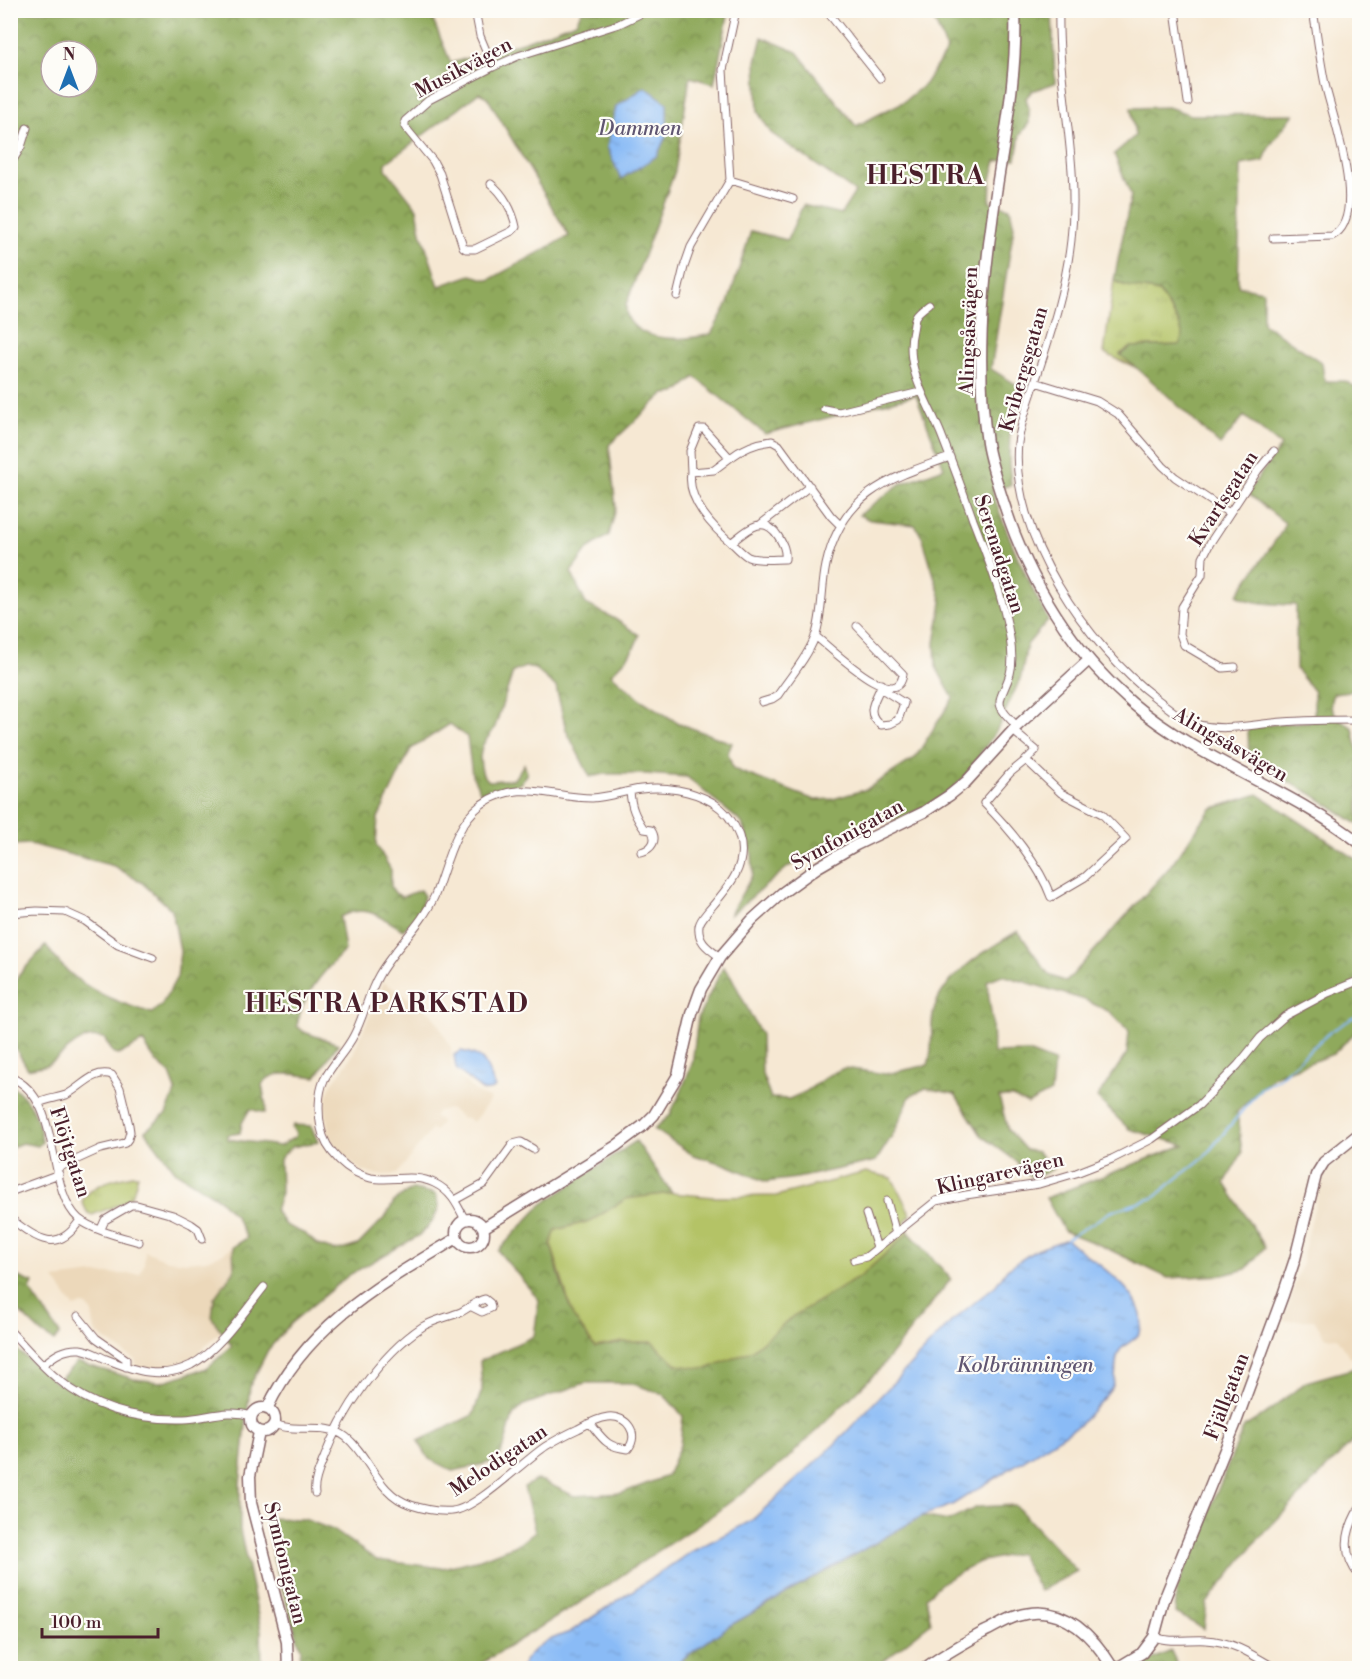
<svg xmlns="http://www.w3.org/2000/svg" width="1370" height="1679" viewBox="0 0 1370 1679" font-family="'Libre Bodoni',serif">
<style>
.built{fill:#ecd8ba}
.grass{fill:url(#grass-tufts);stroke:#7f7148;stroke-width:1.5}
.forest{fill:url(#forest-crowns);stroke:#6c6443;stroke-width:1.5;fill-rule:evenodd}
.garden{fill:#b4c366;stroke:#7f7148;stroke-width:1.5}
.water{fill:url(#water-ripples);stroke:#6a6d90;stroke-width:1.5}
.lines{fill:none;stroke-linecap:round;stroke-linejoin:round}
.stream{stroke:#8abbf6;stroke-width:2}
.street-casing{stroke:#866566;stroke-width:9}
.secondary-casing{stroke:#866566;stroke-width:13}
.street{stroke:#fff;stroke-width:7}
.secondary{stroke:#fff;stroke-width:10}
.labels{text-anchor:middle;stroke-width:4.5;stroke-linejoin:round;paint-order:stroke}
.street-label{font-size:20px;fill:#4a1f2b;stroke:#fdfcf7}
.water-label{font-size:21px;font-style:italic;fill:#605672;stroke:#fdfcf7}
.district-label{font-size:26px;font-weight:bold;letter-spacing:1.5px;fill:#4a1f2b;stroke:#fdfcf7}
</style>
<defs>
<pattern id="grass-tufts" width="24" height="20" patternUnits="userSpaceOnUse" patternTransform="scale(1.5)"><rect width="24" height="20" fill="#b4c366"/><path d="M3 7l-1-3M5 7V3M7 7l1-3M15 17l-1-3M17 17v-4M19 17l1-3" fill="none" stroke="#9ca759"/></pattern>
<pattern id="forest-crowns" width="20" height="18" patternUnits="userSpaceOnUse" patternTransform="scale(1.5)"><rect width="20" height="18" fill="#8fa95b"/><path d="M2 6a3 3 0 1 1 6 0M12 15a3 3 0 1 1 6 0" fill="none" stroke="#77894b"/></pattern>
<pattern id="water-ripples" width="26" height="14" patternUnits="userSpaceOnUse" patternTransform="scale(1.5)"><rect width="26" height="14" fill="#8abbf6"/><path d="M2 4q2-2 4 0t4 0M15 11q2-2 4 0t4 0" fill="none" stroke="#79a0d3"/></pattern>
</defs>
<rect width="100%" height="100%" fill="#fdfcf7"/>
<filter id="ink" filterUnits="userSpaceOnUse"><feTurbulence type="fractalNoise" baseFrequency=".0167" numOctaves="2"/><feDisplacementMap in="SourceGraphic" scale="12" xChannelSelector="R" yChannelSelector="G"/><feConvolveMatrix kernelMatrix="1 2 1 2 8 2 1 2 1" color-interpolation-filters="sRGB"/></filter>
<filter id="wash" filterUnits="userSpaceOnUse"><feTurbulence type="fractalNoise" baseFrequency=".008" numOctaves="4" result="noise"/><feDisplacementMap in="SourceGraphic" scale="24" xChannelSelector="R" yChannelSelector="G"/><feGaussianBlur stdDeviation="1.35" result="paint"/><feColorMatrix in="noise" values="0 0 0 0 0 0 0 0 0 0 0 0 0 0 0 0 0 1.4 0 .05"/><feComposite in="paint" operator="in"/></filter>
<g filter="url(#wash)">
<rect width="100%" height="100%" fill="#f6e8d3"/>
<path class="built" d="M384 982 432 1013 451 1047V1061L453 1070 477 1093 491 1099 473 1122 467 1118H462L451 1109 438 1111 434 1116 442 1122 435 1131 432 1129 397 1174 384 1175 372 1174 361 1170 340 1154 329 1134 325 1106 330 1087 352 1056Z
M1359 1143V1358L1349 1356 1337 1337 1326 1338 1314 1320 1283 1321 1301 1265 1320 1185 1327 1172Z
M233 1247 234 1271 214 1298 212 1318 221 1331 196 1355 166 1369H146L136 1367 135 1360 95 1332 92 1312 87 1306 82 1305 74 1307 54 1279 94 1274H140L144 1264 145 1251 168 1260 186 1262 206 1260 218 1256Z"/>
<path class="grass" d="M1114 280C1130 290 1141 287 1159 292L1178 322 1184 336 1180 345 1131 347 1120 354 1141 370 1104 353Z
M133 1175H138C136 1181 135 1189 132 1195 126 1204 103 1210 92 1215L87 1212 82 1201C93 1183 114 1179 133 1175Z"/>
<path class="forest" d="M11 11H429L451 63 526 41 576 22 582 11H729L714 84 690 77 675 171 626 305C626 309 626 315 628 318 642 344 687 340 711 334L728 303 751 231 787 240 803 205 841 214 855 192 771 133 758 112 756 61 762 37 797 52 856 126 903 102 925 84 947 50 930 11H1052L1055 83 1032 91 1026 98 1029 109V123L1020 135 1016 159 996 161 991 179 990 202 1010 208 1014 227 991 369 1025 390 1010 428 1009 463 1011 485 992 490C1006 535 1026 577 1048 620L1027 645 1021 677 997 730 965 776 951 790 927 806 899 819 886 820 875 818 822 845 788 867 729 916 753 874 752 854 742 823 687 777 645 774H605L590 777 566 730 556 687 535 669 525 667 513 672 495 727 482 746 480 757 481 767 483 775 489 781 514 779 524 764 527 773 521 783 494 792 481 793 472 775 467 737 450 724 411 749 378 818 376 844 391 870V887L395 893 402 897 420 890 424 896 418 915 403 930C381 917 366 903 340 917L345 950C323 972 302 995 297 1026L304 1032 338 1044 316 1077C299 1075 271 1068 262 1085L266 1106 265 1113 250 1109 242 1123 240 1133 227 1135V1139L280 1146 295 1137 296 1133 292 1128 294 1125 311 1126 318 1142 292 1147 282 1156 280 1160 281 1193 275 1210 285 1225 305 1234 318 1245 333 1250 345 1249 358 1245 386 1216 395 1200 413 1189 436 1194 439 1208 432 1222 420 1235 349 1275 291 1323 268 1350 250 1386 240 1484V1530L261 1630 262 1668H11L10 1344 56 1383 77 1362 134 1379 161 1382 207 1368 232 1346 212 1318 214 1298 234 1271 233 1247 247 1238 235 1216 219 1199 176 1172 145 1131 166 1114 176 1090 170 1074 157 1063 143 1042 118 1055 114 1054 104 1038C76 1033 68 1054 47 1065 41 1067 34 1067 28 1069L14 1046 16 1030 11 990 19 975 46 945C71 985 109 1000 152 1013L162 1004 177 977 180 951 172 910 141 882 114 866 30 844 11 845ZM51 51H87V87H51ZM479 93 487 97 569 236 489 280 471 275 439 286 421 232 417 208 386 169V163ZM695 377 765 434 916 395 944 468 900 484 859 515 870 520 915 525 923 539 942 602 935 643 936 667 953 698 915 758 867 789 833 799 815 800 733 769 728 753 732 743 678 723 640 699 611 674C624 661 634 653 639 635L615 619 586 604 571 572 588 549 609 535 616 508 609 445 664 394 676 393Z
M1168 107 1191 115 1294 114 1269 147 1264 161 1241 165 1238 286 1263 291V323L1322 363 1324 377 1326 381H1345L1359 389V690L1334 693C1323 710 1341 720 1353 728L1359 755V825L1312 794 1249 761 1248 727 1314 721V692L1296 669V605C1276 604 1254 605 1237 595L1280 534 1285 523 1247 493 1281 446 1244 416 1220 445C1186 415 1156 381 1120 355L1131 347 1179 345 1183 336 1178 321 1159 292C1141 287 1130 290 1114 280L1131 195 1114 154 1135 136 1131 108Z
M1258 794 1359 861V1029L1333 1054 1274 1076 1237 1112 1242 1153 1225 1183 1265 1247 1246 1269 1223 1275 1168 1278 1102 1246 1064 1231 1046 1198 1184 1145 1129 1129 1097 1098 1127 1053 1129 1031 1110 1012 1085 1000 1002 975 987 981 992 1020 993 1053 1028 1052 1054 1062 1051 1092 1028 1104 1012 1097H999L1008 1130 1026 1150 1038 1152 1053 1169 1034 1178 1021 1171 1017 1162 981 1135 955 1094 926 1088 910 1096 895 1131 876 1161 797 1178 766 1182 727 1165 693 1155 654 1129 669 1116 680 1094 692 1064 698 1018 723 967 731 976 761 1035 762 1074 771 1098 789 1099 805 1092 829 1075 844 1068 886 1074 928 1065C935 1045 928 1023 936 1004 948 972 990 948 1018 931L1049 975 1066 982 1168 869 1211 809Z
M11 1085C29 1097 40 1121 42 1142L38 1146 22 1143 12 1147 11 1150Z
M636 1141 672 1193 626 1199 591 1221 556 1230 551 1244 559 1275 573 1316 595 1347 623 1342H652L678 1365 751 1351 793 1316 861 1276 909 1232 951 1279 878 1371 785 1461 714 1514 589 1597 474 1668H298L301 1649 272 1555 268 1518 304 1519 333 1530 377 1560 442 1568 480 1559 519 1544 535 1531 524 1487 536 1480 543 1481 574 1496 622 1493 667 1476 680 1445 683 1416 663 1394 630 1383H585L524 1405 513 1416 505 1443 497 1461 453 1471 429 1459 418 1441 473 1415 482 1390 480 1361 534 1336 539 1300 498 1251 541 1205Z
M11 1274 33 1283 30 1290 60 1334 54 1341 41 1333 11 1304Z
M1359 1367V1435L1259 1538 1207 1603 1204 1629 1175 1613 1177 1588 1244 1427 1264 1415 1306 1382Z
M1015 1505 1077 1571 1040 1591 1019 1553 979 1562 944 1581 926 1597 931 1623 874 1668H670L729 1626 922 1516 949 1521 977 1507Z
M1171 1651 1179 1668H1141L1151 1660Z"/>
<path class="garden" d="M866 1172 892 1178 911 1215 905 1221 909 1232 861 1276 793 1316 751 1351 706 1369 678 1365 652 1342H623L595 1347 573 1316 551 1244 556 1230 591 1221 626 1199 672 1193 713 1197 776 1196Z"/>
<path class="water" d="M645 87 667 103V134L657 156 621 179 607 147 616 107Z
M461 1051C487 1055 486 1065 495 1087L493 1089 483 1091 456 1069 454 1055Z
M1067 1239C1090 1261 1153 1294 1140 1332 1137 1340 1125 1343 1120 1350 1113 1361 1118 1374 1113 1386 1110 1393 1087 1415 1080 1425L952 1505 922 1516 729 1626 670 1668H521C532 1645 547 1640 570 1632L691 1552 751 1521 831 1448 952 1321 996 1285 1007 1269 1036 1250Z"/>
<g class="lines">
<path class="stream" d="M1067 1239 1110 1212 1153 1198 1205 1156 1261 1088 1279 1078 1331 1031 1360 1014"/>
</g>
</g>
<g filter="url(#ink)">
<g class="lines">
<defs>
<path id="street" d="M475 10 480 36 493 67
M826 10 880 78
M926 10V11
M1059 10C1057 87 1080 163 1071 240 1066 287 1051 333 1036 379 1030 400 1021 420 1018 443 1009 533 1088 647 1157 699 1168 707 1179 718 1193 723 1221 733 1254 724 1283 722 1308 720 1334 720 1360 720
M1175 10 1188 102
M476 14 492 10
M10 165 21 147 27 128
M730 180 793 199
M491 184C503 193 513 211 516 227L512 231 475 249H466L463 247 440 174 433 161 405 127V121L429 100 493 67 518 56 619 24 648 10
M1273 238 1332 236C1370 218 1332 116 1325 84 1320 60 1317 35 1313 10
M677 296 684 267 691 247 730 180 723 70 736 10
M929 304C925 307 918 312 916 316 914 320 914 326 913 330 904 368 927 400 941 434 952 462 963 491 973 520 988 558 1003 597 1010 638 1012 650 1013 663 1010 674 1001 702 990 701 1017 726
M1035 382 1097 401 1118 414 1163 466 1175 477 1229 513
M824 409 839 412 920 392
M730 458 714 470 691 472 690 451 699 429H704L730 458C743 448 755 443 772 441L779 445 831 516 840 525
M691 472C686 500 714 529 734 545 738 549 743 554 748 557 758 561 774 559 785 559 786 550 783 544 778 536 763 513 747 530 731 543
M761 524 810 486
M815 636C826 643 898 716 903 674L857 626
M1235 667 1223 668 1184 645 1180 634 1182 607 1202 575 1203 557 1210 543 1258 470 1274 451
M880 688 904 703 898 720 890 724 881 725C864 713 875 701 882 684
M762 702 772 699 778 695C790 677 807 658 815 637 823 614 821 588 826 565 842 493 888 479 950 457
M1012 730 1036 750 1026 760 1061 793 1102 814 1126 839 1085 877 1051 897C1039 864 1009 828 984 803L1010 773 1026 760
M630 791C631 807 635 816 644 829L651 830C658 840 652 849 641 852
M10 913 37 911 65 912 85 921 118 945 153 958
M10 1077C64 1098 44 1188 79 1219 92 1230 122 1237 139 1242
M38 1103C47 1099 57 1098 66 1095 82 1087 93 1069 112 1075L120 1088 129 1125 130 1132 128 1139 125 1143 100 1149 58 1168
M10 1192 59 1174
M455 1200 484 1184 513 1144 521 1142 533 1149
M887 1201 896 1234
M866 1214 877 1248
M11 1219C38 1240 58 1254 80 1220
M465 1220C457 1204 451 1191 434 1183 413 1173 392 1182 371 1178 348 1173 325 1151 321 1128 318 1113 318 1094 324 1080 332 1064 346 1051 354 1035 364 1016 368 994 379 975 395 947 422 925 435 895 447 864 454 825 482 804 519 778 553 798 592 798 609 797 625 791 641 789 665 786 691 790 712 802 725 810 734 822 739 836 749 866 727 889 709 910 705 915 700 920 699 926 697 942 709 949 720 957
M101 1229 105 1220 131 1205H137L173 1215 191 1224 198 1229 202 1239
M854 1260 866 1257 936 1201 966 1195 1039 1184 1076 1173 1112 1159 1152 1139 1199 1105 1238 1065 1260 1038 1285 1016 1328 993 1360 980
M78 1316 96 1338 126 1359V1367
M10 1331C26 1347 41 1366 59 1380 94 1409 139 1420 184 1419 207 1418 228 1408 251 1416
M43 1365C54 1355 65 1348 80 1349 89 1350 99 1356 106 1359 135 1371 161 1380 191 1365 219 1350 244 1312 264 1287
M275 1424C296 1434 326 1421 346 1437 370 1456 377 1494 411 1505 423 1509 439 1512 452 1511 478 1508 523 1461 546 1446 556 1440 567 1434 578 1429 587 1424 598 1418 608 1417 627 1415 640 1434 628 1449 606 1447 603 1439 590 1423
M315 1493C313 1482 320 1468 324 1458 341 1412 381 1354 422 1327 433 1320 449 1317 461 1312 469 1308 476 1301 485 1299L490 1303 491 1308 482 1312 472 1307
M1360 1507C1345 1531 1341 1554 1360 1577
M1154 1637C1170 1643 1189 1639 1206 1640 1232 1641 1253 1655 1275 1668"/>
<path id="secondary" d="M1015 10C1018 82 1001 151 992 221 982 294 976 370 987 443 990 462 997 482 1003 501 1028 579 1070 649 1132 703 1200 761 1289 788 1360 843
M456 1233a14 14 0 1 1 28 0a14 14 0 1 1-28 0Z
M483 1228 616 1146 644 1125 654 1115 678 1075 692 1014 701 989 720 957 752 920 782 893 818 867 856 845 924 812 950 795 966 782 1017 726 1089 660
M251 1420a12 12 0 1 1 24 0a12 12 0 1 1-24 0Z
M267 1409C307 1324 381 1284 457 1238
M259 1432 250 1476 251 1503 287 1642 288 1668
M925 1668C944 1654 964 1643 984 1632 995 1627 1005 1620 1017 1616 1061 1602 1092 1634 1113 1668
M1117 1668 1142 1653 1154 1637 1164 1600 1235 1425 1283 1295 1295 1259 1316 1175 1324 1162 1360 1133"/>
</defs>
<use href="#street" class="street-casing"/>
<use href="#secondary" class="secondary-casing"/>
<use href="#street" class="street"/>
<use href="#secondary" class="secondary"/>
</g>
</g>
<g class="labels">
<g class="street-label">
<text transform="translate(463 67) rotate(-28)" y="7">Musikvägen</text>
<text transform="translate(968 331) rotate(-88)" y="7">Alingsåsvägen</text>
<text transform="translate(1023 369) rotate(-74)" y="7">Kvibergsgatan</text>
<text transform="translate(1223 498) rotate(-57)" y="7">Kvartsgatan</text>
<text transform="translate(1000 554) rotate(72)" y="7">Serenadgatan</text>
<text transform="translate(1231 744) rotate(30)" y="7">Alingsåsvägen</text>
<text transform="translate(847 834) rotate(-29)" y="7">Symfonigatan</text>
<text transform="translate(71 1152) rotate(72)" y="7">Flöjtgatan</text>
<text transform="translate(1000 1173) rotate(-13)" y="7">Klingarevägen</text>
<text transform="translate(1226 1396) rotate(-69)" y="7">Fjällgatan</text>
<text transform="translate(498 1460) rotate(-34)" y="7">Melodigatan</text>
<text transform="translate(286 1563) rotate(76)" y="7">Symfonigatan</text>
</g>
<g class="water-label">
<text x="640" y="135">Dammen</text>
<text x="1025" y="1372">Kolbränningen</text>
</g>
<g class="district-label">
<text x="926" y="184">HESTRA</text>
<text x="387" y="1012">HESTRA PARKSTAD</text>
</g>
</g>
<rect width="1370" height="1679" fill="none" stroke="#fdfcf7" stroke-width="36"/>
<g transform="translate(69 69)"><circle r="28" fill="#fdfcf7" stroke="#b5a4a5" stroke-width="1.5"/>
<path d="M0-4.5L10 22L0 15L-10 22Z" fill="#1f6fb2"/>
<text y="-9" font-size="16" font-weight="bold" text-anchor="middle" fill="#4a1f2b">N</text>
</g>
<path d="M42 1628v9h116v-9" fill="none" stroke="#4a1f2b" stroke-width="3"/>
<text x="51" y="1628" font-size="18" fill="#4a1f2b" stroke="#fdfcf7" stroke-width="4.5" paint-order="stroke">100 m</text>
</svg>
